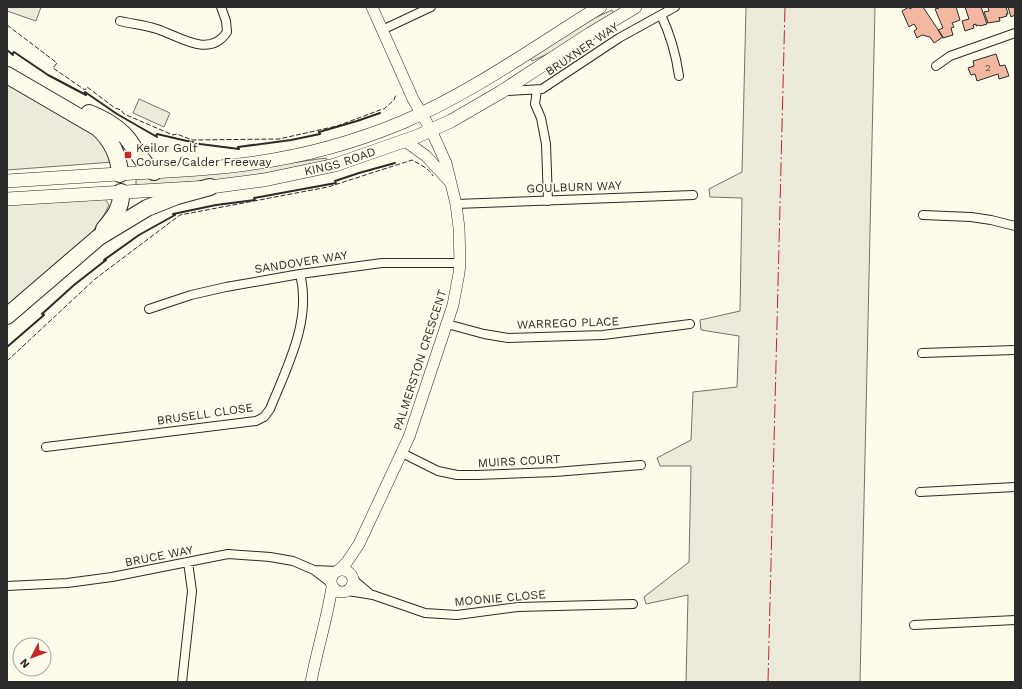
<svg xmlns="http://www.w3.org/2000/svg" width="1022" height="689" viewBox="0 0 1022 689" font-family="'Work Sans',sans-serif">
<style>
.green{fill:#ecebdb;stroke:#74746e}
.building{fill:#f2b8a0;stroke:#2b2b2b}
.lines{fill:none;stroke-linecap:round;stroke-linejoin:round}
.minor-casing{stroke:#2b2b2b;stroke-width:10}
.tertiary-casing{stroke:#2b2b2b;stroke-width:12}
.primary-casing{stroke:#2b2b2b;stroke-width:14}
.motorway-casing{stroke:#2b2b2b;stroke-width:18}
.minor{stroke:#fdfbea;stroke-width:8}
.tertiary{stroke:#fdfbea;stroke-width:11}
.primary{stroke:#fdfbea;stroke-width:13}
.motorway{stroke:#fdfbea;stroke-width:16}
.fence{stroke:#2b2b2b;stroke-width:1;stroke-dasharray:5 2;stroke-linecap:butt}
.wall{stroke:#2b2b2b;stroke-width:2}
.power{stroke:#c62828;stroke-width:1;stroke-dasharray:14 3 2 3;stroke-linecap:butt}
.poi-dot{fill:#c62828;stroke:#fdfbea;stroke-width:1.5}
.labels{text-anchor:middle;stroke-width:3;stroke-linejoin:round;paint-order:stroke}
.number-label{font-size:10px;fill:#5d4e48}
.street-label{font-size:12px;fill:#2b2b2b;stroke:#fdfbea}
.poi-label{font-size:12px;fill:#2b2b2b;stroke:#fdfbea;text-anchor:start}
</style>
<rect width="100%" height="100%" fill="#fdfbea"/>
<path class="green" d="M7 7H41L36 21 7 11Z
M746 7H875L860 682H686L688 595 646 604 644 597 689 562 691 466H660L657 458 691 440 693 392 737 387 739 336 701 330 700 320 740 311 742 198 710 197 709 189 742 172Z
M612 10 614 14 558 49 532 61 530 58 588 21Z
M7 81 97 133 113 162 7 170Z
M139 99 170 113 164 127 133 113Z
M326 158 327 161 242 178 136 186V179L276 165Z
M105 199 109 205 104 215 93 231 7 309V204Z"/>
<path class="building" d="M909 7 910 9 913 7H923L943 37 934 43 930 37 922 35 917 38 914 31 917 29 914 24 909 27 902 11Z
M938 7H956L960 20 952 23 954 27 951 28 953 35 943 38 938 30 943 28 935 9 939 8Z
M965 7H981L987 24 980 26 979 25 976 26V24L973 25 974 28 965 31 962 21 969 19Z
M988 7H1006L1008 14H1006L1007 16 1000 18 999 17 1000 21 988 23 984 12 989 11Z
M1008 7H1015V15L1011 17Z
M996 54 1000 66 1005 65 1009 76 999 79 998 74 977 81 975 74 971 75 968 68 974 66 973 61Z"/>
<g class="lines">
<defs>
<path id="minor" d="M661 15C670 34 676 54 679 76
M120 21C132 24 145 25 157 29 179 36 209 59 227 32L226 21 221 7
M382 30 431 7
M936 66 950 56 1015 33
M537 90 535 104 541 118 546 144 548 201
M506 91 542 89 619 38 675 7
M456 204 693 195
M923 215 971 217 991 220 1015 226
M149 309 191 295 226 287 300 274 382 263H460
M447 324 484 334 508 338 603 335 690 324
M922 353 1015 350
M46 447 256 421 264 417 270 409C287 367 312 320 300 274
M402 453 438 471 457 475H477L555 472 641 465
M920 492 1015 487
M314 570 338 571
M353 578 356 582 368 592
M7 586 67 583 112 577 228 554 270 557 293 561 314 570 331 583
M348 591 373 595 425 613 457 615 518 607 633 604
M914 625 1015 620
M182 682 192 591 188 562"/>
<path id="tertiary" d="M405 141 426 156 450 182
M331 581a11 11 0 1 1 22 0a11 11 0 1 1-22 0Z
M339 570 347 562 359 544 409 437 453 305 459 273 460 263 459 228 456 204 446 163 431 130 413 99 372 7
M311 682C317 650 327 619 332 587"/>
<g id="primary">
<path d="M7 181C49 178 91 176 134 173 171 171 210 169 247 164 301 157 353 143 403 122 473 92 535 47 600 7"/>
<path id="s1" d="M7 199 210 187 264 180 335 165 418 136 451 121 501 92 590 34 635 7"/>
</g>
<path id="motorway" d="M7 75 98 128C111 140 119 156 120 174
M89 113C104 119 117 126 127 138 137 151 141 162 154 172
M104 229C114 217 122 208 121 192
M7 316 99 237 147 208 177 196 210 187"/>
</defs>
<use href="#minor" class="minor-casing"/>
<use href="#tertiary" class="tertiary-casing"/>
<use href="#primary" class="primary-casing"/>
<use href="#motorway" class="motorway-casing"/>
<use href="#minor" class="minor"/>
<use href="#tertiary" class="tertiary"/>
<use href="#primary" class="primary"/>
<use href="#motorway" class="motorway"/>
<path class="fence" d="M7 25 57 63 53 68 85 90 87 87 115 108 121 110 124 114 173 135 177 134 192 140 279 139 337 126 380 110 384 109 394 100 396 94
M7 361 95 279 180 215 328 187 412 160C419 164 429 168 433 176"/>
<path class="wall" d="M7 50 13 55
M12 54 14 52 48 75 86 95
M84 94 85 92 117 114 157 137
M320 134 319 132 357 121 380 113
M156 136 157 134 200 144 239 149
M238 149V147L291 140 320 134
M335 181 359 173 395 163
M254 198 336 183
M173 214 216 205 255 200
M104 260 139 235 175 215
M42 314 74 285 106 260 105 259
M7 347 44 315 43 313"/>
<path class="power" d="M768 682 785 7"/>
</g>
<rect class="poi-dot" x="124" y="151" width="8" height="8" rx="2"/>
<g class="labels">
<g class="number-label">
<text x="988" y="71">2</text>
</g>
<g class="street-label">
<text transform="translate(582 49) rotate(-34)" y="4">BRUXNER WAY</text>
<text dy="4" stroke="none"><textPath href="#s1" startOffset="336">KINGS ROAD</textPath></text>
<text transform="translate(574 187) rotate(-2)" y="4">GOULBURN WAY</text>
<text transform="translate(301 262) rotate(-9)" y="4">SANDOVER WAY</text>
<text transform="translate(568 323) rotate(-2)" y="4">WARREGO PLACE</text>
<text transform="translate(420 360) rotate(-72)" y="4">PALMERSTON CRESCENT</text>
<text transform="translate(205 414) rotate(-8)" y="4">BRUSELL CLOSE</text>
<text transform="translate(519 461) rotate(-3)" y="4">MUIRS COURT</text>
<text transform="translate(159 556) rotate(-11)" y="4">BRUCE WAY</text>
<text transform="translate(500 598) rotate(-5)" y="4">MOONIE CLOSE</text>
</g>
<g class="poi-label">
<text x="136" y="152">Keilor Golf<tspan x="136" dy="14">Course/Calder Freeway</tspan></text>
</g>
</g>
<rect width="1022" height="689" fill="none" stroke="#2b2b2b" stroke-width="16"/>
<g transform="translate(32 657) rotate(228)"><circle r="19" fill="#fdfbea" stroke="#a9a89e"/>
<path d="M0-3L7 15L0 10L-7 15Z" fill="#c62828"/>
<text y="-6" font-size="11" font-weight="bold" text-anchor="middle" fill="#2b2b2b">N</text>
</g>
</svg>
